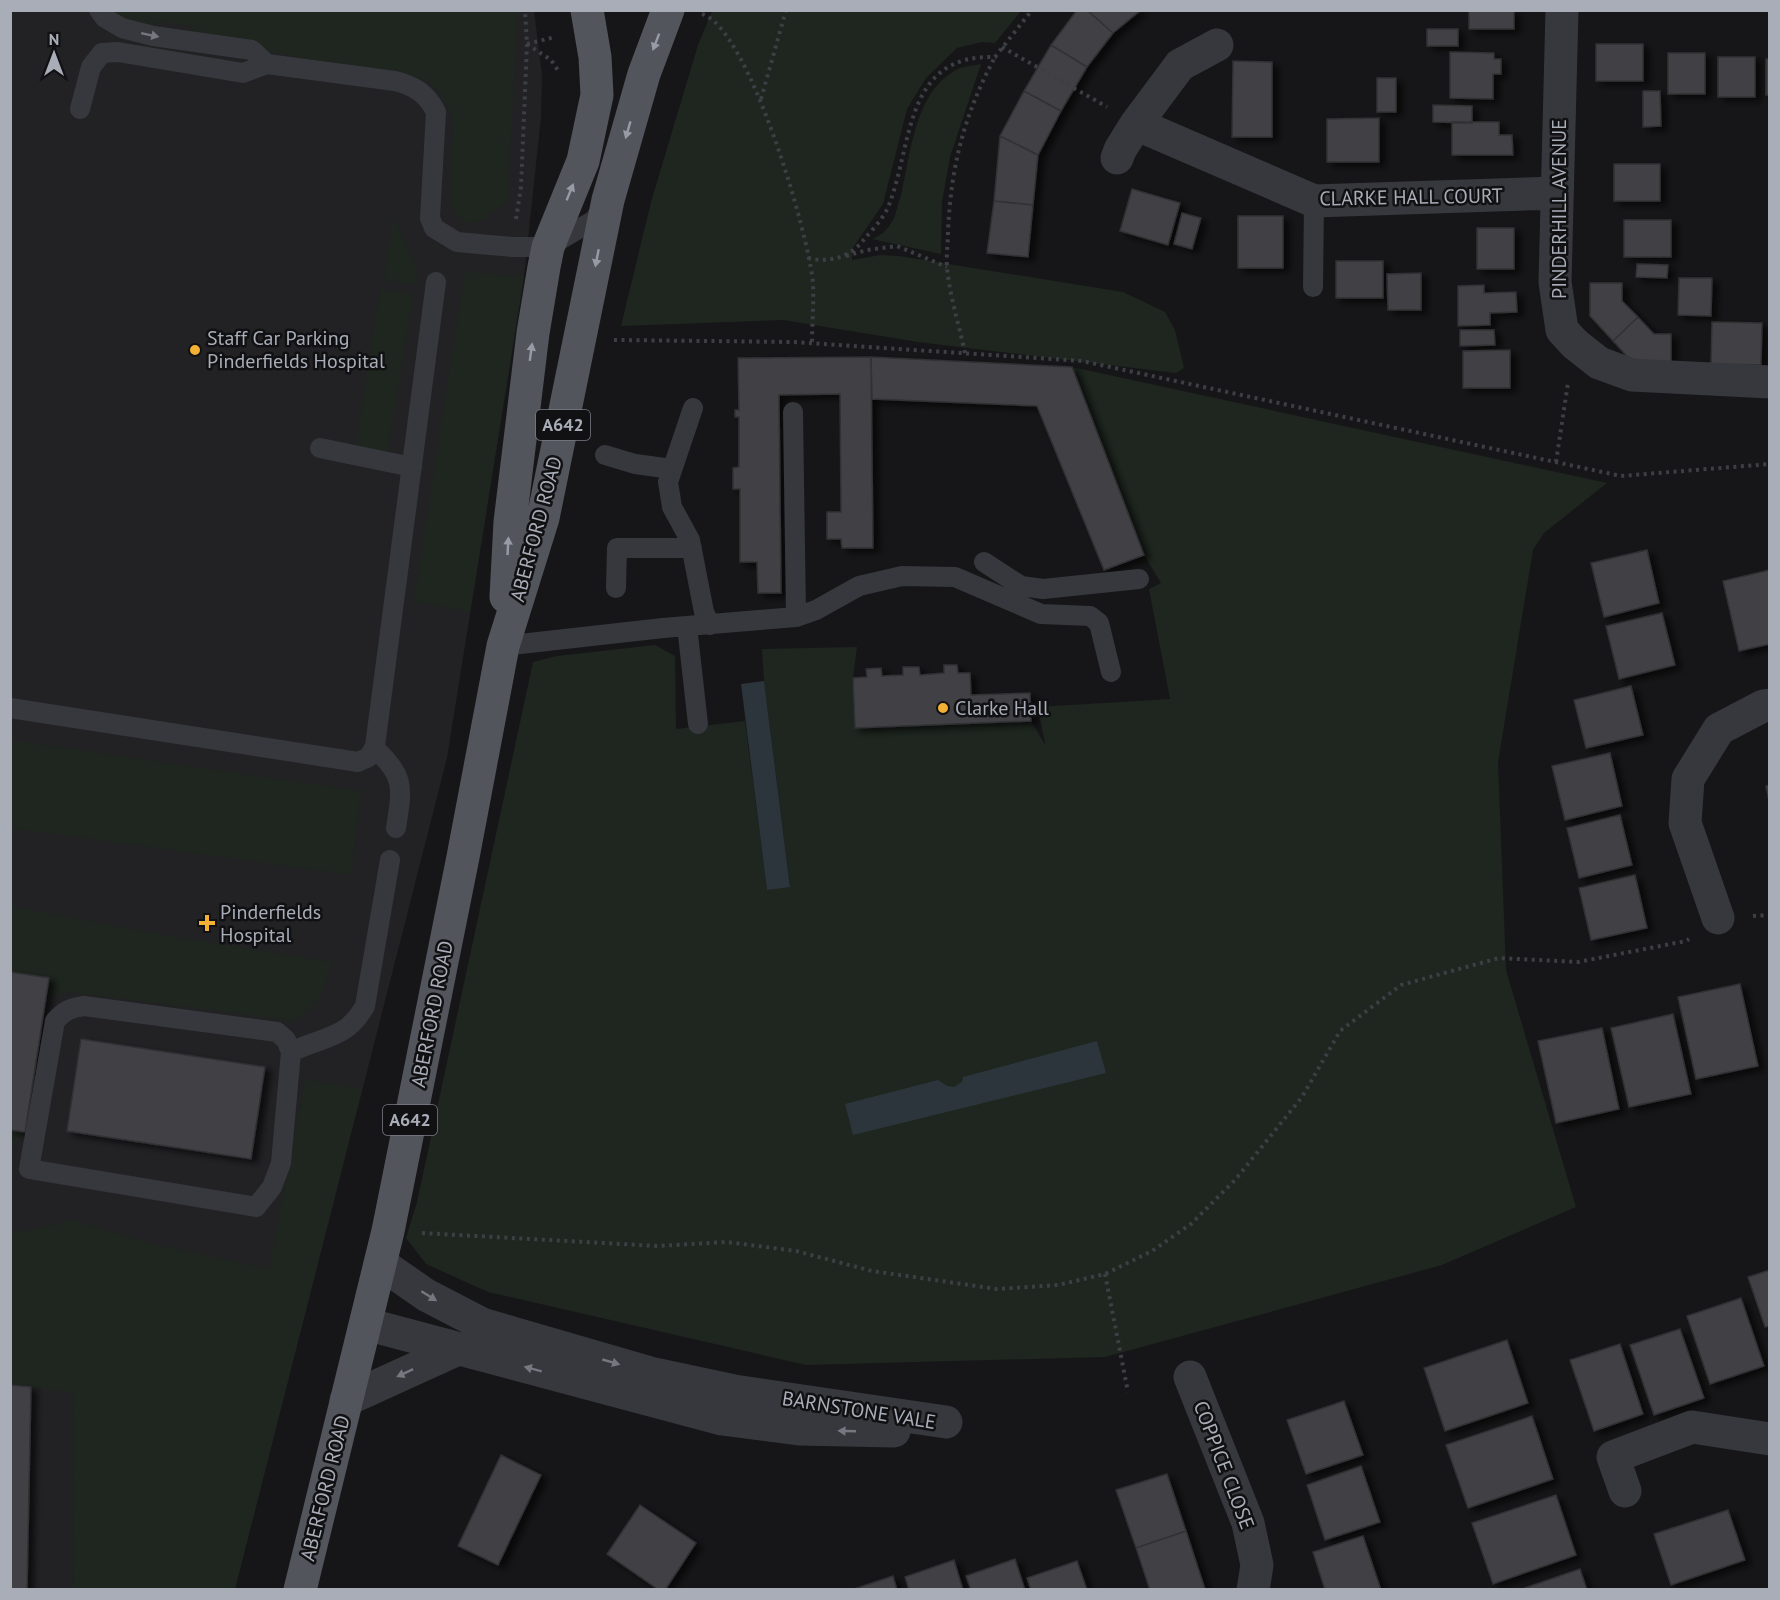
<svg xmlns="http://www.w3.org/2000/svg" width="1780" height="1600" viewBox="0 0 1780 1600" font-family="'PT Sans',sans-serif">
<style>
.built{fill:#222225}
.green{fill:#1e261f}
.water{fill:#2c353c}
.building{fill:#404145;stroke:#303034;stroke-width:1.5;filter:url(#shadow)}
.lines{fill:none;stroke-linecap:round;stroke-linejoin:round}
.path{stroke:#3d3f44;stroke-width:4;stroke-dasharray:3 4.5;stroke-linecap:butt}
.lane{stroke:#37383d;stroke-width:20}
.street{stroke:#37383d;stroke-width:33}
.primary{stroke:#53555c;stroke-width:33}
.oneway{fill:#757881}
.oneway2{fill:#979ba6}
.poi-dot{fill:#f2b134;stroke:#111113;stroke-width:2}
.labels{text-anchor:middle;stroke-width:5;stroke-linejoin:round;paint-order:stroke}
.shield{fill:#111113;stroke:#7b7e86;stroke-width:1.5}
.shield-label{font-size:18px;font-weight:bold;fill:#a8adb8}
.street-label{font-size:20px;fill:#a8adb8;stroke:#111113}
.poi-label{font-size:20px;fill:#a8adb8;stroke:#111113;text-anchor:start}
</style>
<defs>
<filter id="shadow"><feDropShadow dx="6" dy="4" stdDeviation="3" flood-color="#0009"/></filter>
</defs>
<rect width="100%" height="100%" fill="#161618"/>
<path class="built" d="M11 11H534L542 75 541 117 524 277 447 758 235 1589 11 1590Z"/>
<path class="green" d="M105 11H518L507 201 483 220 467 223 455 214 451 206 453 117 438 91 427 81 199 39 190 26 158 21 148 31Z
M712 11H1021L995 43 982 42 957 48 926 78 907 109 883 204 852 249V260L880 255 899 256 1123 292 1165 312 1175 330 1184 368 1176 373 918 342 783 320 621 326 651 202 698 45Z
M981 64 950 157 942 202 941 254 872 239C876 237 881 235 884 232 895 223 897 207 901 195 911 153 914 95 954 71 962 66 973 66 981 64Z
M393 216 418 270 416 285 384 280Z
M465 271 524 277 470 612 414 601Z
M380 289 413 294 387 455 355 450Z
M1072 367 1607 483 1544 533 1533 550 1498 762 1506 970 1576 1207 1442 1265 1105 1357 806 1365 488 1292 426 1264 406 1238 417 1202 533 662 557 656 655 645 675 656 676 729 745 721 767 889 790 886 764 681 762 649 857 647 853 678 856 728 1031 721 1046 746 1037 707 1170 699 1149 589 1161 583 1144 555Z
M11 740 361 791 351 875 11 828Z
M10 906 181 938 332 962C322 996 323 999 295 1021L68 992 59 996 47 994 49 978 11 972Z
M305 1079 362 1089 235 1589H74L73 1393 11 1385 10 1234 73 1220 149 1243 269 1269Z
M11 1130 25 1132 11 1149 10 1130Z"/>
<path class="water" d="M764 681 790 887 767 890 741 684Z
M1097 1041 1106 1073 853 1135 845 1104 938 1080 947 1086 954 1087 962 1082 963 1077Z"/>
<path class="building" d="M1077 10H1087L1113 33 1087 67 1051 45Z
M1087 10H1141L1113 33Z
M1469 10H1514V29H1469Z
M1427 29H1458V46H1427Z
M1596 44H1643V81H1596Z
M1051 45 1087 67 1061 111 1024 91Z
M1450 52 1494 53V59H1501V74H1493V99L1450 98Z
M1668 53H1705V94H1668Z
M1718 57H1755V97H1718Z
M1766 59H1770V95H1766Z
M1233 61 1272 62V137H1232Z
M1377 78H1396V112H1377Z
M1024 91 1061 111 1038 155 1000 136Z
M1643 91H1660L1661 126 1643 127Z
M1433 105 1472 106V123L1433 122Z
M1379 118V162H1327V119Z
M1452 122H1499V135H1512L1513 155H1452Z
M1000 136 1038 155 1033 205 994 201Z
M1614 164H1660V201H1614Z
M1132 189 1180 203 1168 245 1120 231Z
M994 201 1033 205 1028 257 987 253Z
M1182 213 1201 218 1192 249 1174 244Z
M1238 216H1283V268H1238Z
M1624 220H1671V257H1624Z
M1477 228H1514V269H1477Z
M1336 261H1383V298H1336Z
M1637 264 1668 265 1667 278 1636 277Z
M1421 273V310H1388L1387 274Z
M1679 278H1712L1711 316 1678 315Z
M1590 283H1622V301L1638 317 1613 341 1590 316Z
M1484 285V293L1516 292 1517 312 1490 313V325L1458 326V286Z
M1638 317 1654 334H1671V366L1635 365 1613 341Z
M1712 322 1762 323 1761 365 1711 364Z
M1460 330H1494L1495 345 1460 346Z
M1510 350V388H1463V351Z
M871 357 873 548H842L841 539H827V512H841L840 394 779 395 781 593H758L757 562H740V489H733V468L739 467V417H735V410H739L738 358Z
M871 357 1072 367 1144 555 1104 570 1037 406 872 399Z
M1647 550 1659 603 1604 617 1591 563Z
M1770 570V644L1739 651 1723 581Z
M1662 613 1675 665 1619 679 1606 626Z
M944 665H957L958 673H970L971 695 1030 693 1031 721 855 728 853 678 867 677 866 669 881 668 882 676 903 675V667H919L920 675 944 673Z
M1631 686 1643 735 1586 748 1574 700Z
M1610 753 1622 806 1565 820 1552 766Z
M1770 785V806L1766 786Z
M1620 815 1632 865 1579 878 1567 828Z
M1635 875 1647 928 1591 940 1579 888Z
M10 972 49 978 25 1132 10 1130Z
M1740 984 1758 1066 1696 1079 1678 997Z
M1673 1014 1691 1094 1629 1107 1611 1028Z
M1602 1028 1619 1109 1556 1123 1538 1041Z
M81 1039 265 1067 251 1159 67 1131Z
M1770 1270V1326L1765 1327 1748 1277Z
M1741 1298 1764 1366 1710 1384 1687 1316Z
M1680 1329 1704 1398 1654 1415 1630 1345Z
M1507 1340 1528 1403 1445 1431 1424 1368Z
M1620 1344 1643 1414 1594 1431 1570 1360Z
M10 1385 31 1387 27 1590H10Z
M1344 1401 1363 1455 1306 1474 1287 1420Z
M1532 1416 1553 1479 1468 1508 1446 1445Z
M501 1455 541 1475 498 1565 458 1546Z
M1361 1466 1380 1522 1325 1540 1307 1485Z
M1167 1474 1186 1531 1136 1548 1116 1490Z
M1556 1495 1576 1555 1493 1584 1472 1523Z
M640 1505 696 1543 665 1590H659L607 1554Z
M1728 1510 1745 1560 1671 1585 1654 1534Z
M1186 1531 1205 1589 1150 1590 1136 1548Z
M1363 1536 1381 1590H1325L1313 1552Z
M1015 1559 1025 1590H971L966 1576Z
M954 1560 963 1590H909L905 1577Z
M1077 1561 1087 1590H1031L1027 1578Z
M1580 1569 1587 1590H1519Z
M893 1576 897 1590H851Z"/>
<g class="lines">
<path class="path" d="M702 14C749 28 809 235 813 283 814 303 812 323 812 343
M527 44 555 37
M527 44 551 60 559 72
M1002 47 1107 107
M761 99 786 10
M516 219 521 187 527 44 525 10
M846 256 867 250 897 246 947 267
M808 258C828 263 848 258 862 242 871 231 884 218 889 205 913 143 904 54 995 57L1032 10
M614 340 793 342 1082 361 1621 476 1770 464
M965 353C959 325 950 297 947 268 946 257 948 244 948 232 951 166 964 115 995 57
M1556 462 1568 383
M1753 916 1770 915
M422 1233 657 1246 727 1242 796 1251 872 1271 997 1289 1058 1285 1105 1274 1152 1251 1191 1224 1235 1180 1302 1097 1340 1031 1401 985 1499 958 1578 962 1686 941 1689 939
M1105 1274 1128 1392"/>
<path class="lane" d="M267 64 395 81C415 86 427 94 436 112L430 218 434 228 457 242 512 247H548L594 220 604 206
M80 109 91 67 102 53 118 52 243 73 267 64 252 50 153 36 122 28 105 18 99 10
M1313 287 1314 201
M693 408 668 482 672 507 690 540 704 612 710 625
M793 412 796 617
M320 448 412 467
M605 455 635 464 672 469
M984 562 1021 586 1043 589 1139 579
M616 588 617 548H692
M687 626 698 724
M503 646 663 628 796 617 816 610 859 586 902 576 955 577 1041 614 1090 616 1099 623 1111 672
M10 708 358 762 369 757 375 746 436 282
M374 748C406 776 402 789 396 828
M84 1006 277 1032 286 1040 291 1052 281 1163 272 1187 256 1207 29 1169 55 1021C64 1011 70 1008 84 1006Z
M291 1052C323 1036 346 1040 365 1006L390 860"/>
<path class="street" d="M1562 10 1555 282 1562 330 1575 344 1599 363 1632 375 1770 382
M1136 124 1314 201 1557 193
M1117 158 1120 150 1136 124 1180 65 1217 45
M1718 918 1685 823 1688 779 1719 729 1763 706 1770 705
M380 1263 426 1295 482 1324 654 1374 734 1391 946 1422
M366 1324 722 1419 799 1429 894 1431
M1190 1377 1248 1523 1257 1565 1253 1590
M346 1400 458 1349
M1625 1491 1613 1457 1692 1427 1770 1439"/>
<path class="primary" d="M506 597 510 522 533 333 544 267 548 247 583 161 597 95 595 57 587 10
M300 1590 388 1231 463 857 503 646 543 518 608 200 644 74 668 10"/>
</g>
<defs><path id="oneway-solid" d="M-6-.8H1V-3.2L6.5 0L1 3.2V.8H-6Z" transform="scale(1.5)"/></defs>
<g class="oneway">
<use href="#oneway-solid" transform="translate(150 35) rotate(12)"/>
<use href="#oneway-solid" transform="translate(429 1296) rotate(32)"/>
<use href="#oneway-solid" transform="translate(611 1362) rotate(16)"/>
<use href="#oneway-solid" transform="translate(533 1369) rotate(-165)"/>
<use href="#oneway-solid" transform="translate(405 1373) rotate(155)"/>
<use href="#oneway-solid" transform="translate(847 1431) rotate(-178)"/>
</g>
<g class="oneway2">
<use href="#oneway-solid" transform="translate(656 42) rotate(111)"/>
<use href="#oneway-solid" transform="translate(628 130) rotate(106)"/>
<use href="#oneway-solid" transform="translate(570 192) rotate(-68)"/>
<use href="#oneway-solid" transform="translate(597 258) rotate(101)"/>
<use href="#oneway-solid" transform="translate(531 352) rotate(-82)"/>
<use href="#oneway-solid" transform="translate(508 546) rotate(-87)"/>
</g>
<g class="poi-dot">
<circle cx="195" cy="350" r="6"/>
<circle cx="943" cy="708" r="6"/>
<path d="M204 914h6v6h6v6h-6v6h-6v-6h-6v-6h6z"/>
</g>
<g class="labels">
<g class="shield">
<rect x="536" y="410" width="54" height="30" rx="4.5"/>
<rect x="383" y="1105" width="54" height="30" rx="4.5"/>
</g>
<g class="shield-label">
<text x="563" y="431">A642</text>
<text x="410" y="1126">A642</text>
</g>
<g class="street-label">
<text transform="translate(1411 197) rotate(-1)" y="7">CLARKE HALL COURT</text>
<text transform="translate(1559 209) rotate(-90)" y="7">PINDERHILL AVENUE</text>
<text transform="translate(536 529) rotate(-75)" y="7">ABERFORD ROAD</text>
<text transform="translate(432 1014) rotate(-79)" y="7">ABERFORD ROAD</text>
<text transform="translate(859 1410) rotate(9)" y="7">BARNSTONE VALE</text>
<text transform="translate(1224 1465) rotate(69)" y="7">COPPICE CLOSE</text>
<text transform="translate(325 1488) rotate(-76)" y="7">ABERFORD ROAD</text>
</g>
<g class="poi-label">
<text x="207" y="345">Staff Car Parking<tspan x="207" dy="23">Pinderfields Hospital</tspan></text>
<text x="955" y="715">Clarke Hall</text>
<text x="220" y="919">Pinderfields<tspan x="220" dy="23">Hospital</tspan></text>
</g>
</g>
<rect width="1780" height="1600" fill="none" stroke="#a8adb8" stroke-width="24"/>
<g transform="translate(54 54)" stroke="#111113" stroke-width="4.5" paint-order="stroke">
<path d="M0-4.5L10 22L0 15L-10 22Z" fill="#a8adb8"/>
<text y="-9" font-size="16" font-weight="bold" text-anchor="middle" fill="#a8adb8">N</text>
</g>
</svg>
